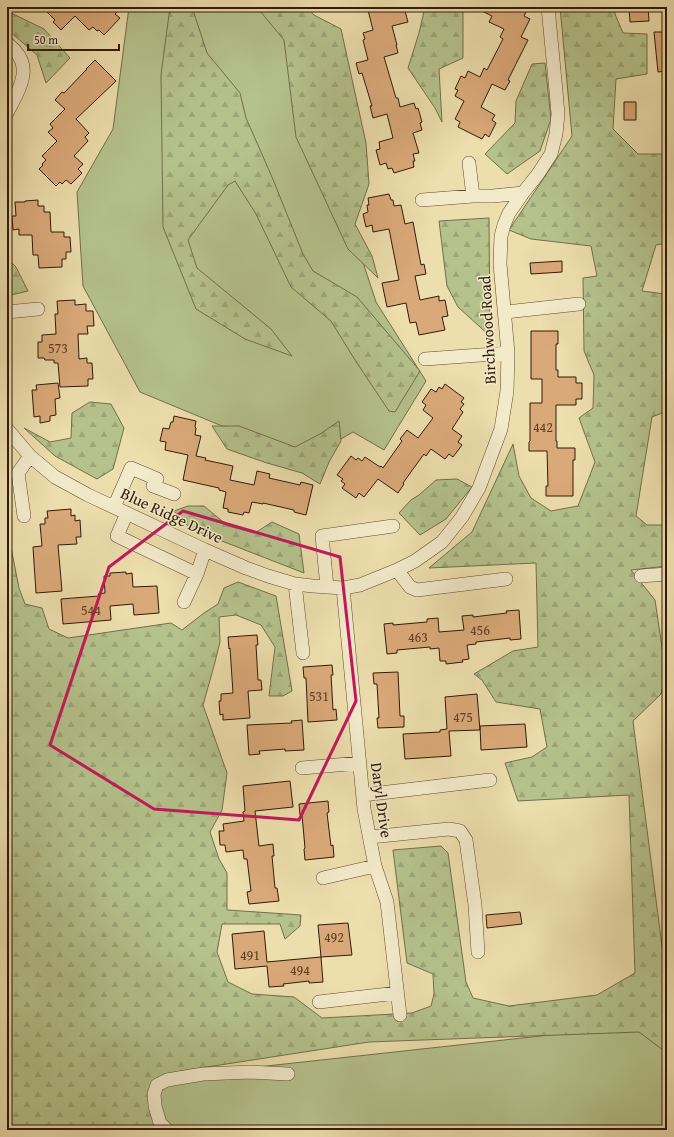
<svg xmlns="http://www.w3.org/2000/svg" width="674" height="1137" viewBox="0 0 674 1137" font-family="'Gentium Book Plus',serif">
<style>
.green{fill:#b5c28c;stroke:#736e4a}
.forest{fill:url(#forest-firs);stroke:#736e4a}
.building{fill:#daa979;stroke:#311a09}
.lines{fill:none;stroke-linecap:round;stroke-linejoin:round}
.minor-casing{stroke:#604b32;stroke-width:14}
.minor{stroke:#f3eaca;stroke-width:13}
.marked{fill:none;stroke:#c2185b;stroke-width:3;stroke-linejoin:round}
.labels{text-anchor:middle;stroke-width:3;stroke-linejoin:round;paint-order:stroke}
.number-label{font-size:14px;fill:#5b3e25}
.street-label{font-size:16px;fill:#311a09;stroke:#f3eaca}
</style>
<defs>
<pattern id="forest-firs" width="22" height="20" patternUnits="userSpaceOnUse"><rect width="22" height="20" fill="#b5c28c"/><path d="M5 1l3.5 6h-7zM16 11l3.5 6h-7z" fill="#9ca677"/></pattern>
</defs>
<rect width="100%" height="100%" fill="#eddead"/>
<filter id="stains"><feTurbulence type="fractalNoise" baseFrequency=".005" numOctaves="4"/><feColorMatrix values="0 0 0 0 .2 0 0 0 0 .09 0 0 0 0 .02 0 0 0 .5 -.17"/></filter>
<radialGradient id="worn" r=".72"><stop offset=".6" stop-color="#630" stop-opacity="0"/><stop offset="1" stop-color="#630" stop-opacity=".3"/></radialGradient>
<path class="green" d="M129 7H287L360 253 376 302 426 381 384 450 353 432 304 460 140 392 83 286 77 192 113 129Z
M659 1023 667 1079V1130H149L148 1079Z"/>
<path class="forest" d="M170 7H192L207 53 240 93 246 118 272 177 303 254 313 271 357 297 420 371 395 412 389 411 355 360 331 321 291 287 256 214 235 181 228 185 188 240 197 268 271 329 292 356 245 339 196 309 163 227 161 75Z
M258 7H307L314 15 341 29 366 143 369 184 355 224 372 256 378 278 348 249 296 137 284 40 260 11Z
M425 7H462L463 8V58L439 69 442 122 435 108 408 68 419 33Z
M560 7H615V14L623 33 647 34V74L616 79 613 129 638 154H667V243L656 245 642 291 665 294 667 308V411L652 417 636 516 647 525H667V566L631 570 655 600 666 674 661 694 633 721 667 985V1068L663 1050 639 1032 369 1042 181 1071 155 1086 153 1097 154 1130H7V527L19 588 25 604 42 608 49 629 68 638 171 623 182 630 204 613 218 604 224 588 238 582 276 596 292 691 283 696H269L275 647 261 625 236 615 219 617 220 642 214 666 203 705 227 773 222 810 210 832 219 859 227 873V910L301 915 300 926 285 939 280 924H222L217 952 228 982 252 994 294 997 322 1018 412 1013 431 1006 434 994 433 974 407 963 393 850 441 846 448 853 466 982 473 998 509 1006 597 995 635 973 629 795 518 801 505 763 532 757 547 747 540 709 496 702 482 680 474 674 513 651 538 647 536 563 429 568 472 532 513 444 519 476 531 498 551 511 578 506 595 462 579 418 593 408 594 375 584 351 583 278 597 276 591 246 531 239 509 230 572 136Z
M7 11 44 29 70 58 46 83 37 55 7 29Z
M545 63 551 119 540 151 507 174 485 154 515 123 516 101 532 64Z
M489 218 490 336 458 307 447 286 439 221Z
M7 258 16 267 28 291 7 296Z
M90 402 111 404 124 428 113 469 97 479 55 456 24 428 50 442 71 438 72 413Z
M339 421 341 441 329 462 320 484 302 473 267 463 227 449 212 426H239L295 447 320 434Z
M457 479 472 487 446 519 420 535 399 513 411 500 419 495 436 480Z
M188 506H204L228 526 255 533 272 522 299 534 304 573 191 529 174 511Z"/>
<path class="building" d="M42 7H111L117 12 115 14 120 18 104 35 99 30 97 31 93 27 89 30 75 16 61 30 53 22 55 20Z
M372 7H404L408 22 392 26 397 45H396L398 53 384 57 396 98H398L400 107 414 103 416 109 418 108 422 122 420 123 422 130 413 133 419 153 413 154 415 161H413L414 167 394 173 392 168 388 169 386 163 380 165 376 150 380 149 379 142 393 138 387 114 373 118 370 106H372L362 73 359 74 356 63 368 60 363 40 365 39 363 33 373 30 368 10 372 9Z
M474 7H522L527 10 524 16 530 19 521 37 528 40 508 80 510 81 505 90 492 84 481 107 495 115 492 120 496 123 489 137 485 134 482 139 458 127 460 122 455 119 464 101 455 96 458 90 455 89 461 76 465 78 468 71 480 77 484 68 487 70 503 39 500 37 504 29 489 22 492 16Z
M629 7H648L649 21 630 22Z
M654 32H667V71L658 72Z
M95 60 116 81 76 119 89 133 85 137 88 141 74 156 83 164 78 169 82 173 71 184 66 180 62 184 60 182 56 186 39 169 43 165 42 164 46 160 42 156 57 141 48 132 53 128 50 124 65 109 55 100 62 92 64 93 87 69H86Z
M624 102H636V120H624Z
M389 194 391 200H393L394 206 401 205 405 224 413 222 421 265 424 264 426 274 415 276 420 300 439 296V301L445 300 448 316 442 317 445 330 419 335 416 322 410 323 406 303 387 307 382 283 399 280 389 229 373 232 372 225 366 227 363 214 368 212 367 205H369L368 198Z
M38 200V206H44V212H50L51 232H64V237H70L71 252H66V259H62V267L39 268 38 255H33L32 235H19V229L13 230 12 216H16L15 202H25V201Z
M562 261V272L531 274 530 263Z
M75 300V305L86 304V311H93L94 326H87L88 334H78L79 359 87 358V363H92L93 379H88V386L60 387 58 363H54V360H45L44 358H38V342H42V335L56 334 55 314H58L57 301Z
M531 331H558V344H556V370H558V377H576V383H582V399H576V405H556V441H557V448H575V460H573V496H546V486H548L547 451H529V442L530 441V403H542V379H531Z
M58 383 60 398 55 399 56 415 50 416V421L40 423V416L34 417 32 390H37L36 385Z
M445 384 464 398 461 402 464 404 460 409 463 412 452 429 462 436 458 442 462 445 453 457 449 454 445 459 431 449 426 456 424 454 403 483 404 484 398 493 378 479 364 497 359 493 356 498 342 488 345 484 341 481 343 479 337 475 351 456 356 460 358 458 362 461 365 457 380 467 381 466 383 468 402 441 400 439 407 430 418 438 433 418 423 410 426 405 422 402 431 389 436 392 439 387 442 389Z
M174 416 196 421 195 427 196 428 195 435 201 436 196 456 206 458 205 460 233 466 230 480 254 485 257 471 270 474 269 478 300 485 301 482 313 485 306 515 294 512V510L263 503V504L252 502 249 513 244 512 243 515 228 512V509L223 508 226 492 219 490V488L183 480 188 455 165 450 166 442 160 441 163 428 169 429 171 422H173Z
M71 509V516L75 515V521L80 520 81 537H76L77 544 58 545 62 591 36 593 33 547 42 546 40 524H45V518H48L47 511Z
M126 572V574L132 573 133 587 157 586 159 613 134 615 133 604 110 606 111 620 63 624 61 599 99 596 98 594 105 593 104 576H110V573Z
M519 610 521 639 510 640V638L476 642V644L467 645 469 659 462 660 463 662 446 664V661H440L439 648 430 649V647L397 650V653L387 654 384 624 393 623V625L427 622V619L438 618 439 632 464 630 462 616 473 615V617L507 613 506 611Z
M257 635 258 645H256L258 680H261L262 690 248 691 250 718 223 720V714L220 715 219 701H221V694L233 693 230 648 229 649 228 637Z
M332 665 333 675H331L333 710 336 709 337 720 308 722 306 678H304L303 667Z
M398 672 400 716H404V727L378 728 377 718H379L377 684H374L373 673Z
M477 694 480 730 449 731 451 756 405 759 403 734 440 732V730L447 729 445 697Z
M302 720 304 750 285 751V749L259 751 260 754 249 755 247 725 292 723 291 721Z
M525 724 527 747 481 750 480 726Z
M290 781 293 807 255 811 259 846 273 844 274 856H272L275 888H277L279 901 249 904 247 892 251 891 247 859H244L243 850 226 852 225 845H220L219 831H224L223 824 244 821 243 812 245 811 243 786Z
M328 801 329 812 327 813 331 846 333 845 334 857 305 860 304 849 305 848 302 815H300L299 804Z
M520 912 522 924 487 928 486 915Z
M348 923 352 955 321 957 318 925Z
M264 931 267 962 321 957 323 982 309 983V981L283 984 284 986 269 987 267 966 235 969 232 934Z"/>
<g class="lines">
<defs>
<path id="minor" d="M7 43C10 46 14 49 16 52 33 71 16 95 7 113
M469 163 473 196
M422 200 473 196H493L523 193
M7 312 38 309
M505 312 579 304
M425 359 508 353
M7 429 30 456 55 477 88 495 205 550 246 568 268 576 295 584 313 586 343 588 360 585 397 570 415 561 442 542 462 517 479 488 501 429 507 391 508 353 500 264 501 236 504 225 509 213 523 193 538 174 551 154 556 134 558 114 556 91 548 7
M114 507 131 468 157 479 153 486 174 494
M127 513 117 536 197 574
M24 516 18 473 30 456
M397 570 410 587 417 590 506 579
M641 576 667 574
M295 584 303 653
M327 587 322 536 393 526
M343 588 364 809 375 866 387 902 400 1015
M184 602 197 574 205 550
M302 768 360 763
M363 795 490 780
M370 837 449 829 460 831 466 840 475 905 478 952
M323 878 375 866
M319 1002 397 993
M167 1130 160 1123 155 1106 154 1094 157 1085 167 1080 203 1074 250 1072 288 1074"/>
</defs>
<use href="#minor" class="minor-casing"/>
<use href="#minor" class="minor"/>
</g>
<path class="marked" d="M183 511 340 557 356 701 299 820 154 809 50 745 109 567Z"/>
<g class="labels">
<g class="number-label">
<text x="58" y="353">573</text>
<text x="543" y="432">442</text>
<text x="91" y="615">544</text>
<text x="480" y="635">456</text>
<text x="418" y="642">463</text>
<text x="319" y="701">531</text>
<text x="463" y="722">475</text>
<text x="334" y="942">492</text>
<text x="250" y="960">491</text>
<text x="300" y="975">494</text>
</g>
<g class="street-label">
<text transform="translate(487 330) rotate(-93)" y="6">Birchwood Road</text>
<text transform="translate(172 515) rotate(25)" y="6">Blue Ridge Drive</text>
<text transform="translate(382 800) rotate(82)" y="6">Daryl Drive</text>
</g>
</g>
<rect width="674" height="1137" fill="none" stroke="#eddead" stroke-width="24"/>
<rect x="8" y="8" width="658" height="1121" fill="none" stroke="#311a09" stroke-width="2"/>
<rect x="12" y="12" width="650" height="1113" fill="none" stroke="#311a09"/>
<path d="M28 44v6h91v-6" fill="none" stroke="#311a09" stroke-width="2"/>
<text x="34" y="44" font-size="12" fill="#311a09" stroke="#f3eaca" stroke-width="3" paint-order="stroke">50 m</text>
<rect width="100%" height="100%" filter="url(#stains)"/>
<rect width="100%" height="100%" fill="url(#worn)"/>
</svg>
